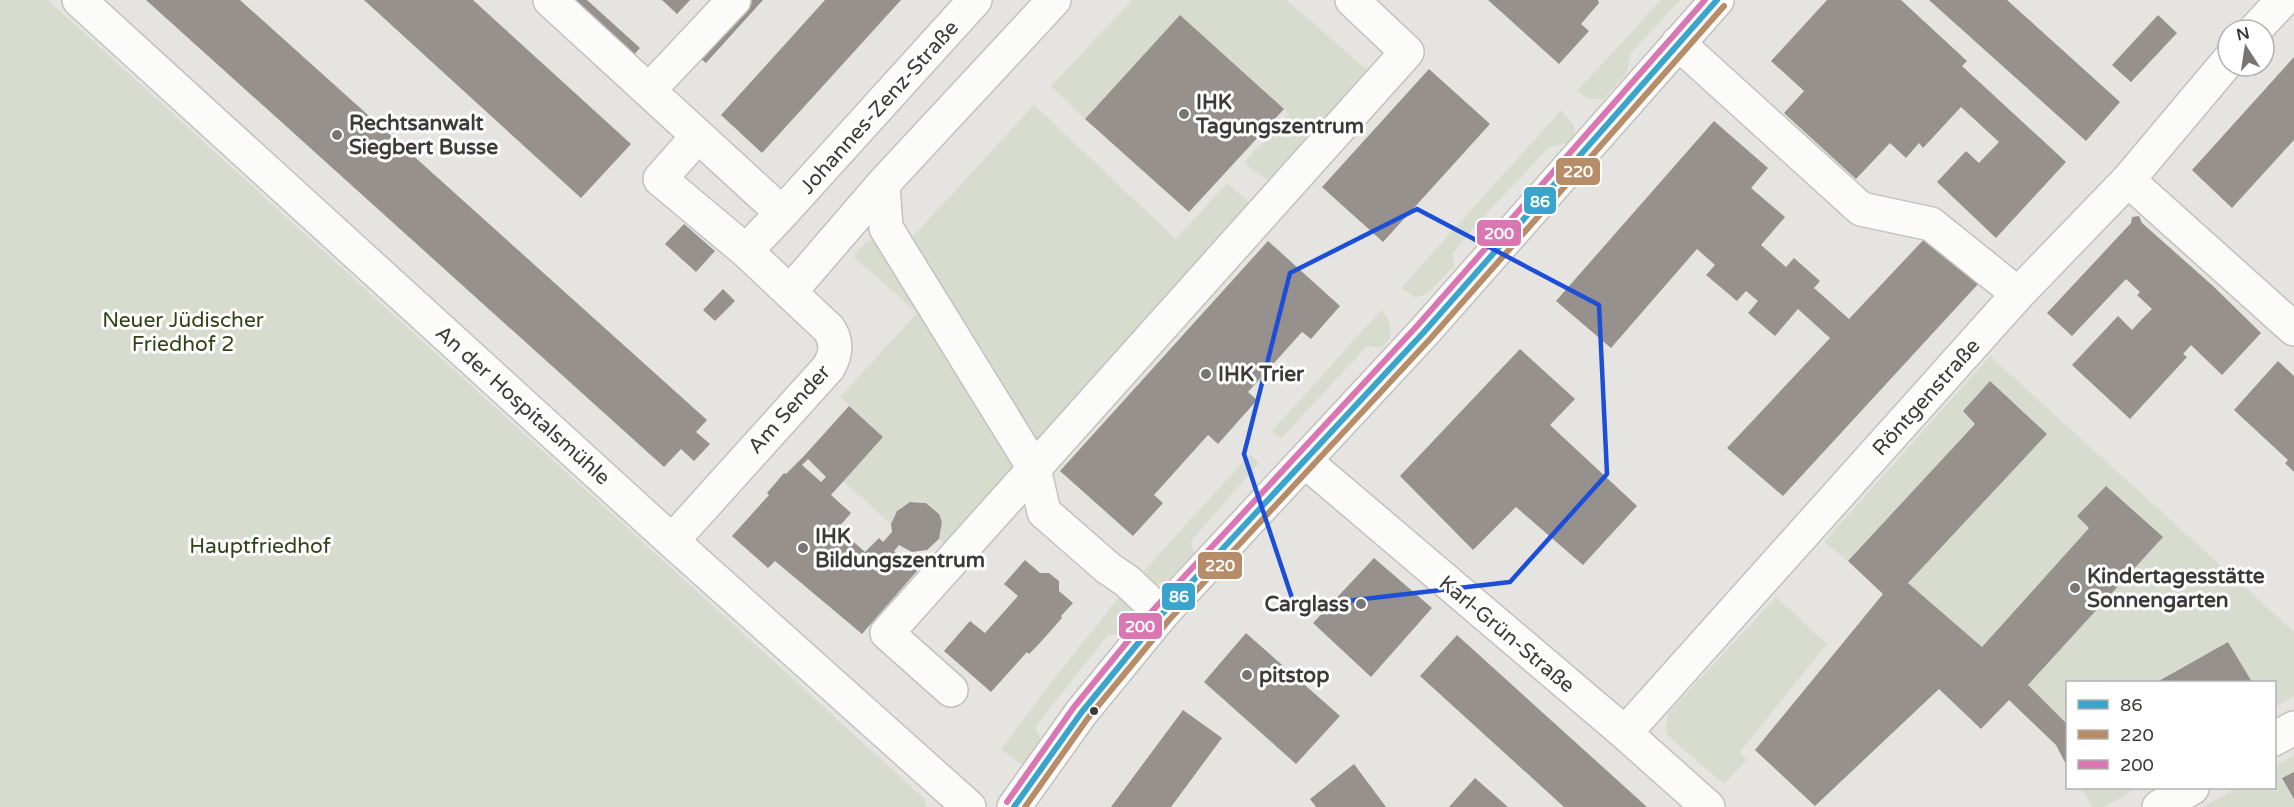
<svg xmlns="http://www.w3.org/2000/svg" width="2294" height="807" viewBox="0 0 2294 807" font-family="'Varela Round',sans-serif">
<style>
.green{fill:#d8dccf}
.building{fill:#96918c;fill-rule:evenodd}
.lines{fill:none;stroke-linecap:round;stroke-linejoin:round}
.minor-casing{stroke:#c3c1bf;stroke-width:36}
.major-casing{stroke:#c3c1bf;stroke-width:36}
.minor{stroke:#fbfbfa;stroke-width:33}
.major{stroke:#fbfbfa;stroke-width:33}
.bus-1-casing{stroke:#fff;stroke-width:10}
.bus-2-casing{stroke:#fff;stroke-width:10}
.bus-3-casing{stroke:#fff;stroke-width:10}
.bus-1{stroke:#3aa5cc;stroke-width:6}
.bus-2{stroke:#b78d69;stroke-width:6}
.bus-3{stroke:#da76b1;stroke-width:6}
.marked{fill:none;stroke:#1d4ed8;stroke-width:4.5;stroke-linejoin:round}
.poi-dot{fill:#787674;stroke:#fff;stroke-width:2}
.bus-dot{fill:#3c3b39;stroke:#fff;stroke-width:2}
.labels{text-anchor:middle;stroke-width:6;stroke-linejoin:round;paint-order:stroke}
.poi-label{font-size:21px;font-weight:bold;fill:#3c3b39;stroke:#fff;text-anchor:start}
.street-label{font-size:21px;fill:#3c3b39;stroke:#fff}
.park-label{font-size:21px;fill:#304317;stroke:#fff}
.line-badge{stroke:#fff;stroke-width:2}
.badge-label{font-size:16px;text-anchor:middle;font-weight:bold;fill:#fff}
</style>
<rect width="100%" height="100%" fill="#e6e4e1"/>
<path class="green" d="M0 0H48L917 792 924 798 927 807H0Z
M1132 0H1287L1367 70 1268 181 1244 163 1289 114 1180 15 1085 119 1051 86Z
M1661 0H1680L1630 54 1627 72 1604 99H1589L1577 91Z
M1034 105 1176 239 1227 183 1249 202 1033 445 905 245Z
M1561 110 1574 126V136L1568 143 1548 148 1489 211 1453 253 1454 266 1426 295 1415 297 1401 288Z
M874 240 1019 465 946 545 939 539C952 500 901 485 891 524L843 481 882 437 840 397 917 313 853 256 867 241Z
M1382 309 1390 323V338L1382 348 1367 346 1281 439 1272 431Z
M1990 356 2294 632V696L2275 707 2274 682H2252L2228 642 2157 682H2068L2067 724 2028 685 2162 537 2106 486 2077 516 2089 528 1982 647 1908 583 2047 434 1990 381 1963 411 1975 424 1848 561 1824 542Z
M1250 454 1259 463 1191 541 1194 554 1165 583 1155 584 1140 575Z
M1120 596C1136 611 1137 618 1124 635H1108L1035 727 1042 741 1022 765 1001 749 1059 672Z
M1776 597 1827 644 1740 752 1747 760 1724 784 1668 736 1666 728 1668 713Z
M2294 755V807H2203L2237 788H2274L2275 766Z
M2081 788H2137L2104 807H2092Z"/>
<path class="building" d="M146 0H240L707 420 696 432 710 444 694 461 681 449 664 467Z
M364 0H473L631 144 581 198Z
M567 0H587L640 48 631 58Z
M662 0H690L677 14Z
M747 0H763L706 63 697 56Z
M825 0H901L762 153 721 115Z
M1488 0H1598L1599 3 1581 24 1589 31 1559 64Z
M1827 0H1901L1967 61 1962 66 2066 162 1996 238 1937 182 1966 151 1979 163 1999 142 1961 107 1923 148 1919 143 1906 158 1890 143 1856 179 1784 113 1804 91 1771 61Z
M1929 0H2007L2120 102 2086 141Z
M1180 15 1284 109 1189 212 1085 119Z
M2158 15 2177 33 2131 82 2112 65Z
M2294 57V140L2232 208 2192 170Z
M1429 69 1490 124 1383 242 1322 187Z
M1714 121 1768 168 1751 188 1785 217 1761 245 1786 267 1794 258 1820 281 1814 288 1849 319 1928 235 1979 283 1783 496 1727 448 1830 338 1798 309 1775 336 1748 313 1758 301 1746 291 1737 301 1706 275 1715 265 1697 249 1611 348 1556 301Z
M2139 216 2142 223 2213 286 2261 333 2222 375 2191 345 2183 354 2187 357 2130 419 2072 365 2118 316 2132 330 2143 318 2152 309 2137 295 2140 292 2126 279 2072 336 2047 313 2131 223 2132 217Z
M684 224 715 251 696 272 665 244Z
M1268 241 1340 306 1311 339 1302 332 1248 392 1257 400 1218 444 1208 435 1154 495 1163 503 1133 536 1060 471Z
M723 289 735 301 715 321 703 310Z
M1520 349 1575 399 1550 425 1637 506 1583 565 1516 507 1473 550 1400 476Z
M2278 361 2294 376V472L2285 463 2288 460 2234 410Z
M1990 381 2047 434 1908 583 1982 647 2089 528 2077 516 2106 486 2163 537 2028 685 2067 724V766L2056 745 2009 700 1981 729 1939 689 1815 806 1755 750 1883 594 1848 561 1975 424 1963 411Z
M849 406 883 437 831 495 851 513 838 528 865 552 879 538 883 542 892 532 891 524 897 511 910 502 926 503 939 514 942 522 939 539 927 550 912 552 899 545 894 551 917 571 862 634 775 561 768 568 732 536 769 495 767 493 784 473 786 474 804 456ZM808 459 826 477 821 482 802 465Z
M1374 558 1432 608 1371 677 1313 623Z
M1025 560 1040 573H1049L1059 581V591L1073 603 1061 616 1062 618 1038 645 1029 654 1027 652 991 692 944 651 970 621 985 633 1018 596 1004 584Z
M1246 633 1340 716 1296 764 1204 682Z
M1457 635 1647 807H1564L1420 676Z
M2228 642 2252 682H2157Z
M1183 710 1222 738 1171 807H1111Z
M1354 764 1386 807H1316L1310 799Z
M2294 772V799L2282 778Z
M1475 778 1508 807H1449Z"/>
<g class="lines">
<defs>
<path id="minor" d="M79 0 672 541 969 807
M550 0 782 213 746 251 829 329C838 343 836 355 828 368L672 541
M1054 0 883 184 886 228 1034 468 1044 512 1108 568 1127 581 1162 614
M2255 30 2283 0
M1678 43 1861 209 1931 224 2018 294
M649 90 734 0
M698 136 660 179 746 251
M2128 180 2294 329
M782 213 975 0
M790 292 883 184
M1305 461 1625 733 1708 807
M951 690 887 633 1407 52 1352 0
M1625 733 2018 294 2128 180 2228 61
M2274 739 2294 728
M2159 807 2192 788"/>
<path id="major" d="M1014 807 1081 713 1162 614 1424 332 1717 0"/>
</defs>
<use href="#minor" class="minor-casing"/>
<use href="#major" class="major-casing"/>
<use href="#minor" class="minor"/>
<use href="#major" class="major"/>
<defs>
<path id="bus-1" d="M1014 807 1081 713 1162 614 1424 332 1717 0"/>
<path id="bus-2" d="M1025 807 1088 718 1169 620 1431 338 1724 6"/>
<path id="bus-3" d="M1007 802 1074 707 1155 608 1417 326 1705 0"/>
</defs>
<use href="#bus-1" class="bus-1-casing"/>
<use href="#bus-2" class="bus-2-casing"/>
<use href="#bus-3" class="bus-3-casing"/>
<use href="#bus-1" class="bus-1"/>
<use href="#bus-2" class="bus-2"/>
<use href="#bus-3" class="bus-3"/>
</g>
<path class="marked" d="M1417 209 1599 305 1607 474 1510 582 1295 607 1244 454 1290 273Z"/>
<g class="poi-dot">
<circle cx="1184" cy="114" r="6"/>
<circle cx="337" cy="135" r="6"/>
<circle cx="1206" cy="374" r="6"/>
<circle cx="803" cy="548" r="6"/>
<circle cx="2075" cy="588" r="6"/>
<circle cx="1361" cy="604" r="6"/>
<circle cx="1247" cy="675" r="6"/>
</g>
<circle class="bus-dot" cx="1094" cy="711" r="5"/>
<g class="labels">
<g class="poi-label">
<text x="1196" y="109">IHK<tspan x="1196" dy="24">Tagungszentrum</tspan></text>
<text x="349" y="130">Rechtsanwalt<tspan x="349" dy="24">Siegbert Busse</tspan></text>
<text x="1218" y="381">IHK Trier</text>
<text x="815" y="543">IHK<tspan x="815" dy="24">Bildungszentrum</tspan></text>
<text x="2087" y="583">Kindertagesstätte<tspan x="2087" dy="24">Sonnengarten</tspan></text>
<text x="1349" y="611" text-anchor="end">Carglass</text>
<text x="1259" y="682">pitstop</text>
</g>
<g class="street-label">
<text transform="translate(879 107) rotate(-48)" y="7">Johannes-Zenz-Straße</text>
<text transform="translate(1926 397) rotate(-48)" y="7">Röntgenstraße</text>
<text transform="translate(523 405) rotate(42)" y="7">An der Hospitalsmühle</text>
<text transform="translate(789 409) rotate(-48)" y="7">Am Sender</text>
<text transform="translate(1507 634) rotate(40)" y="7">Karl-Grün-Straße</text>
</g>
<g class="park-label">
<text x="183" y="327">Neuer Jüdischer<tspan x="183" dy="24">Friedhof 2</tspan></text>
<text x="260" y="553">Hauptfriedhof</text>
</g>
</g>
<g class="line-badge">
<rect x="1555" y="157" width="46" height="29" rx="6" fill="#b78d69"/>
<rect x="1523" y="186" width="34" height="29" rx="6" fill="#3aa5cc"/>
<rect x="1476" y="219" width="46" height="28" rx="6" fill="#da76b1"/>
<rect x="1197" y="551" width="46" height="29" rx="6" fill="#b78d69"/>
<rect x="1161" y="582" width="35" height="29" rx="6" fill="#3aa5cc"/>
<rect x="1118" y="612" width="45" height="28" rx="6" fill="#da76b1"/>
</g>
<g class="badge-label">
<text x="1578" y="177">220</text>
<text x="1540" y="207">86</text>
<text x="1499" y="239">200</text>
<text x="1220" y="571">220</text>
<text x="1179" y="602">86</text>
<text x="1140" y="632">200</text>
</g>
<rect x="2066" y="681" width="210" height="108" fill="#ffffff" stroke="#b1b1b0" stroke-width="1.5"/>
<rect x="2078" y="700" width="30" height="9" fill="#3aa5cc" stroke="#b1b1b0" stroke-width="1.5"/>
<text x="2120" y="711" font-size="18" fill="#3c3b39">86</text>
<rect x="2078" y="730" width="30" height="9" fill="#b78d69" stroke="#b1b1b0" stroke-width="1.5"/>
<text x="2120" y="741" font-size="18" fill="#3c3b39">220</text>
<rect x="2078" y="760" width="30" height="9" fill="#da76b1" stroke="#b1b1b0" stroke-width="1.5"/>
<text x="2120" y="771" font-size="18" fill="#3c3b39">200</text>
<g transform="translate(2246 48) rotate(348)"><circle r="28" fill="#ffffff" stroke="#b1b1b0" stroke-width="1.5"/>
<path d="M0-4.5L10 22L0 15L-10 22Z" fill="#787674"/>
<text y="-9" font-size="16" font-weight="bold" text-anchor="middle" fill="#3c3b39">N</text>
</g>
</svg>
